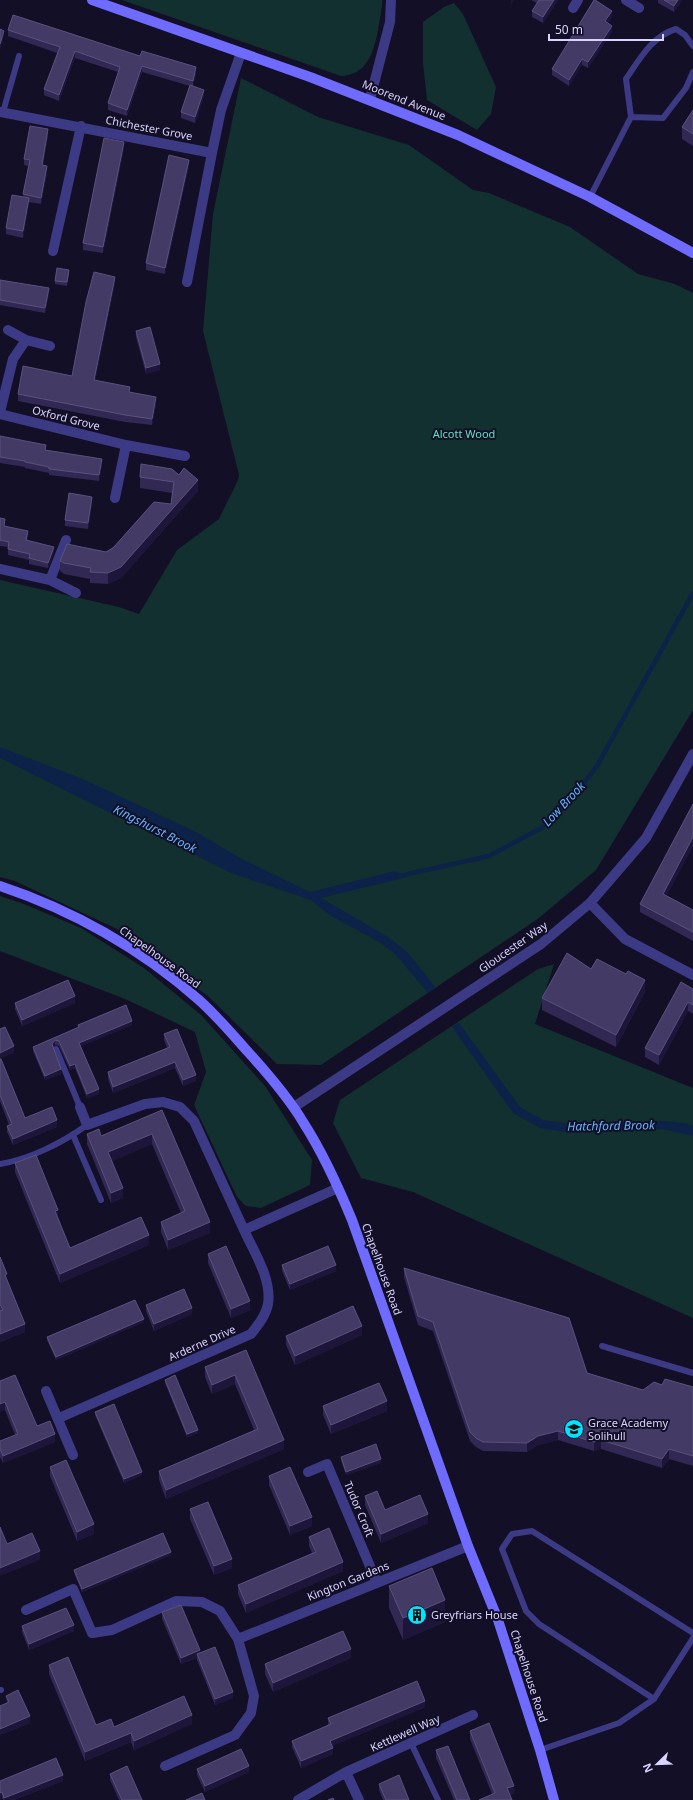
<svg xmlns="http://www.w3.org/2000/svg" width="693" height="1800" viewBox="0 0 693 1800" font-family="'Noto Sans',sans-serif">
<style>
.green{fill:#12302f}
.water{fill:#0c2248}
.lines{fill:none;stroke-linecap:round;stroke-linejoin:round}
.stream{stroke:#0c2248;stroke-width:4.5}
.lane{stroke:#3d3a85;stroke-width:6}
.street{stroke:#3d3a85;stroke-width:10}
.secondary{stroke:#6f6bff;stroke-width:10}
.wall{fill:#312854}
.shaded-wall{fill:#1d163a}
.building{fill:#433a66;stroke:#5a527e}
.labels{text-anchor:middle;stroke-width:4;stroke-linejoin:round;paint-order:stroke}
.street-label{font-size:11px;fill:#d9d4ff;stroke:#130f26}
.park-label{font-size:11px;fill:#5fe0c0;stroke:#130f26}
.poi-label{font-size:11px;fill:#d9d4ff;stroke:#130f26;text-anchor:start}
.water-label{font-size:12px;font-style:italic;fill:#62b6ff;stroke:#130f26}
</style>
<rect width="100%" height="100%" fill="#130f26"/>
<path class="green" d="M122 0H382V6C377 33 376 75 341 76Z
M454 3 463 14 496 87 491 114 477 130 427 100 423 63V22L444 7Z
M241 78 318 117 409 145 473 190 489 193 570 227 638 274 675 284 693 293V710L596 870 539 918 321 1065 277 1064 208 996 117 929 15 881 0 877V580L119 607 139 614 177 550 219 519 238 480 239 475 203 331 213 214Z
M0 896 24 904 81 928 144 968 201 1015 265 1086 312 1160 310 1185 261 1208 246 1206 237 1197 194 1105 206 1072 195 1032 125 999 0 951Z
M554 964 535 1024 693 1088V1318L413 1192 361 1178 333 1123 340 1100 538 969Z"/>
<path class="water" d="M0 747 85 780 196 832 242 859 310 892 395 871 407 877 321 898 388 937 409 954 436 988 428 993 396 955 381 943 329 915 311 900 231 873 0 758Z
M459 1023 520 1107 543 1120 572 1124 663 1121 685 1123 693 1126V1136L663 1129 572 1133 540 1128 513 1113 452 1027Z"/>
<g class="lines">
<path class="stream" d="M399 876 489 856 543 827 571 800 597 766 693 593"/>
<path class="lane" d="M3 112 19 56
M631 117 663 118 686 88 693 72
M590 197 631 117 626 79C639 60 652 36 676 29L685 35 693 46
M56 1049 80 1107
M73 1135 101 1200
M0 1164C30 1159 62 1143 87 1125
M602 1346 693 1373
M0 1690H1
M654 1699 539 1624 526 1611 502 1549 512 1534 532 1531 693 1633
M411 1743 438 1800
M540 1750 619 1723 654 1699 693 1638"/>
<path class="street" d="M626 0 639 8
M573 8 578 0
M370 99 390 22 391 0
M0 112 212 153 221 110 241 53
M53 251 81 126
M187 282 212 153
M8 330 26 340
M0 412 13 359 26 340 50 346
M0 414 126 445 185 456
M115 498 126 445
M0 569 50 580 76 593
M50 580 66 540
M590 903 625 939 693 975
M80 1107 87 1125 145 1104 163 1102 180 1107 194 1121 244 1230 338 1188
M294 1107 541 944 590 903 646 838 693 754
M46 1391 73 1455
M59 1418 251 1334C258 1325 266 1315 268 1304 272 1279 254 1252 244 1230
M308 1472 327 1464 377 1583
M26 1610 73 1589 92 1633 112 1630 176 1601 202 1602 220 1611 238 1639
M165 1766 235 1735 251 1713 254 1696 238 1639 468 1546
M346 1772 359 1800
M298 1800 346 1772 473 1715"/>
<path class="secondary" d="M92 0 310 77 458 135 590 197 693 253
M0 886C72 910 142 949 199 1000 217 1016 233 1035 249 1053 268 1074 288 1097 303 1122 323 1153 338 1186 352 1220L468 1546 498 1620 540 1750 554 1800"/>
</g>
<path class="wall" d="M531 0H558L543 23 532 17V11L537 3Z
M658 0H682L674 12 658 3Z
M612 17 608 23 612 32 588 68 582 65 569 86 552 75V69Z
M8 30 140 56 196 73 193 86 204 96 195 123 181 118V112L190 86 142 72 127 116 108 110V103L118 72 75 58 59 101 44 95V89L57 53 8 36Z
M693 110V146L682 139V127Z
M48 135 43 166 47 173 41 204 29 202 23 238 6 234V228L23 197 28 166 24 165V159Z
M124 148 103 253 83 250V243Z
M189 166 165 274 146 270V263Z
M69 273 67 286 55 284V281Z
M0 280 49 293 45 313 0 305Z
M115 283 95 381 130 393 156 404 152 425 125 422 18 401V394L72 376Z
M136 331 160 370 146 374 136 337Z
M0 436 46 450 102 465 99 481 49 475V473L25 468V467L0 463Z
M141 464 198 491 121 578 108 584 90 583V579L64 574 60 571V561L106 552 171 504 172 493 140 488V477Z
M92 503 88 529 65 526V520Z
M0 518 5 526 28 537 27 541 54 552 48 568 29 564V560L8 555V547L0 546Z
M693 804V846L666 896 693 910V941L640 912V904Z
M591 969 645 992 616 1047 542 1010V998Z
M693 989V1014L688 1011 659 1065 645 1057V1048Z
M15 1003H75L22 1026 15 1009Z
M78 1025H132L81 1046 99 1094 87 1098 75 1068 70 1070 59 1046 55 1045 53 1047 61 1074 45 1080 33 1051V1047L78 1028Z
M164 1034 196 1081 183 1086 175 1068 113 1093 108 1079V1072L167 1048 164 1040Z
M0 1059 25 1118 57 1127 13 1145 7 1132V1126L9 1125 0 1101Z
M162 1110 210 1233 168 1250 161 1232V1222L181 1213 152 1144 112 1161 123 1198 111 1203 87 1144V1134L101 1136Z
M15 1163 58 1219 70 1248 149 1245 60 1283 15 1172Z
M208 1254 250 1310 231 1318 208 1263Z
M0 1257 7 1280 25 1332 0 1342Z
M282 1265 336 1271 290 1290 282 1271Z
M404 1268 587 1373 643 1390 662 1385 693 1387V1466L669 1459 662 1468 601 1449 594 1451 558 1440 538 1445 527 1452 483 1451 476 1447 470 1441 433 1331 418 1325 404 1277Z
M146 1305 192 1314 154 1331 146 1311Z
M144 1322 56 1360 47 1340V1337Z
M362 1335 295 1365 286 1345V1336Z
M246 1350 284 1449 166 1499 159 1480V1471L254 1430 235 1384 212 1394 205 1377V1367Z
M165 1380 198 1433 187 1437 165 1383Z
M0 1381 37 1426 55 1442 3 1463 0 1457V1441L15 1435 5 1410Z
M323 1406 387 1411 331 1434 323 1415Z
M95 1412 142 1475 124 1483 95 1415Z
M341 1457 381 1463 346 1475 341 1460Z
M50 1467 94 1534 77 1541 50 1476Z
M269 1476 312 1526 290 1535 269 1485Z
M365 1496 385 1510 428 1523 381 1543 365 1505Z
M190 1509 232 1568 214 1575 190 1519Z
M309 1537 343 1571 246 1613 238 1594V1585L312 1553 309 1546Z
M171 1555 82 1592 74 1573V1570Z
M389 1586 445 1622 403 1640 389 1608Z
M162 1612 200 1653 233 1698 215 1705 197 1660V1658L181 1664 162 1619Z
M22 1626 74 1631 29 1650 22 1632Z
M351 1658 273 1692 265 1674V1664Z
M49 1665 96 1725 114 1727 192 1724 134 1750 131 1742 85 1761 49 1674Z
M6 1696 30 1723 0 1735V1706L7 1703Z
M425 1707 332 1746 333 1754 301 1768 292 1747V1741L328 1725V1718Z
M470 1731 514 1793 510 1795 492 1794 470 1739Z
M436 1750 470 1800H454L436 1758Z
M197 1769 249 1772 205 1792 197 1775Z
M110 1774 142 1800H119L110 1780Z
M0 1781H63L14 1800H3L2 1798 0 1799Z
M379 1784 409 1800H383L379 1790Z"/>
<path class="shaded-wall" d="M511 0H514L511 5Z
M554 0H558L543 23V17Z
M678 0H682L674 12V6Z
M612 11V17L605 28V21Z
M612 26V32L588 68V62Z
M4 31V37L0 50V44Z
M75 51V58L59 101V95Z
M582 59V65L569 86V80Z
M142 66V72L127 116V110Z
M196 67V73L193 87V81Z
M204 90V96L195 123V117Z
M48 129V135L42 172V165Z
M124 142V148L103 253V247Z
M189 160V166L165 274V268Z
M47 166V173L41 204V198Z
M29 198V204L23 238V231Z
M115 277V283L94 387V380Z
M49 288V293L45 313V308Z
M160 364V370L146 374V368Z
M156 397V404L152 425V419Z
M102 459V465L99 481V475Z
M198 480V491L121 578 108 584V573Z
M92 497V503L88 529V523Z
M28 531V537L26 546V540Z
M54 547V552L48 568V563Z
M693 837V846L663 903V894Z
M645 980V992L616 1047V1035Z
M75 996V1003L22 1026V1020Z
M688 1002V1011L659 1065V1055Z
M132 1021V1025L79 1047V1043Z
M55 1040V1045L52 1049V1044Z
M14 1046V1053L0 1059V1053Z
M175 1062V1068L113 1093V1087Z
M75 1064V1068L70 1070V1066Z
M61 1069V1074L45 1080V1076Z
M196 1075V1081L183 1086V1080Z
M99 1089V1094L87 1098V1094Z
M57 1120V1127L13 1145V1139Z
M152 1134V1144L108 1163V1152Z
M123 1188V1198L111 1203V1193Z
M58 1210V1219L55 1211Z
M210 1222V1233L168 1250V1240Z
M149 1235V1245L60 1283V1274Z
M336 1265V1271L290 1290V1284Z
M250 1301V1310L231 1318V1309Z
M192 1308V1314L154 1331V1324Z
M144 1319V1322L56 1360V1357Z
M25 1324V1332L0 1342V1334Z
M362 1326V1335L295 1365V1356Z
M235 1375V1384L212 1394V1385Z
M387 1401V1411L331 1434V1425Z
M5 1402V1410L0 1412V1404Z
M198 1430V1433L187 1437V1434Z
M558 1431V1440L538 1445 527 1452V1443L538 1436Z
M55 1434V1442L3 1463V1456Z
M284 1440V1449L166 1499V1490Z
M601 1440V1449L594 1451V1442Z
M669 1449V1459L662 1468V1459Z
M381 1459V1463L346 1475V1472Z
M142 1472V1475L124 1483V1479Z
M428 1514V1523L381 1543V1534Z
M312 1517V1526L290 1535V1526Z
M94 1524V1534L77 1541V1532Z
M40 1551V1560L0 1576V1568Z
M171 1552V1555L82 1592V1589Z
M232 1559V1568L214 1575V1566Z
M343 1562V1571L246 1613V1604Z
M445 1600V1622L403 1640V1618Z
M74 1625V1631L29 1650V1644Z
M351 1649V1658L273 1692V1683Z
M200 1650V1657L197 1654V1658L181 1664V1658Z
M233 1692V1698L215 1705V1699Z
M425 1701V1707L330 1747V1741Z
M192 1715V1724L134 1750V1741Z
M30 1716V1723L0 1735V1729Z
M131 1733V1742L85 1761V1752Z
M333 1748V1754L301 1768V1761Z
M249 1766V1772L205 1792V1786Z
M63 1775V1781L14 1800H4V1798Z
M514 1786V1793L507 1796V1788Z
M2 1792V1798L0 1799V1793Z"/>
<path class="building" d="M539 0H554L543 17 532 11Z
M594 0H595L612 11 605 21 612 26 588 62 582 59 569 80 552 69Z
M664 0H678L674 6Z
M13 15 140 56 142 51 196 67 193 81 142 66 127 110 108 103 120 67 75 51 59 95 44 89 60 47 8 30Z
M0 29 4 31 0 44Z
M190 85 204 90 195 117 181 112Z
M693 110V134L682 127Z
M30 126 48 129 42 165 47 166 41 198 23 194 30 160 24 159Z
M104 138 124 142 103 247 83 243Z
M169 155 189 160 165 268 146 263Z
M12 195 29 198 23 231 6 228Z
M57 268 69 270 67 282 55 281Z
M94 272 115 277 94 380 130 387 129 392 156 397 152 419 125 415 18 394 23 366 72 376 86 302Z
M0 280 49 288 45 308 0 300Z
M150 327 160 364 146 368 136 331Z
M0 436 46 445 45 450 102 459 99 475 49 469V467L25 462V461L0 457Z
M141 464 172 469 179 475 184 468 198 480 121 567 108 573 90 572 91 568 64 563 60 561 67 544 106 552 113 548 154 502 171 504 174 482 140 477Z
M69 493 92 497 88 523 65 520Z
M0 518 5 519 4 526 28 531 26 540 54 547 48 563 29 558 30 554 8 549 9 542 0 540Z
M693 804V837L663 894 693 910V932L640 904Z
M567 953 591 969 597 959 626 974 628 971 645 980 616 1035 542 998Z
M68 980 75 996 22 1020 15 1003Z
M681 982 693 989V1005L688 1002 659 1055 645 1048Z
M126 1005 132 1021 79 1043 99 1089 87 1094 75 1064 70 1066 59 1041 55 1040 52 1044 61 1069 45 1076 33 1047 79 1027 78 1025Z
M5 1027 14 1046 0 1053V1029Z
M177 1029 196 1075 183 1080 175 1062 113 1087 108 1072 170 1047 164 1034Z
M0 1059H1L25 1118 52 1107 57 1120 13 1139 7 1126 12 1124 0 1095Z
M162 1110 210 1222 168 1240 161 1222 185 1211 152 1134 108 1152 123 1188 111 1193 87 1134 99 1129 101 1136Z
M36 1155 58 1210 55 1211 70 1248 141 1217 149 1235 60 1274 15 1163Z
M226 1246 250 1301 231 1309 208 1254Z
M328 1246 336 1265 290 1284 282 1265Z
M0 1257 7 1274 5 1275 25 1324 0 1334V1311L3 1310 0 1304Z
M404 1268 569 1318 587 1373 643 1390 654 1382 662 1385 665 1379 693 1387V1456L669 1449 662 1459 601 1440 594 1442 558 1431 538 1436 527 1443 483 1442 476 1438 470 1432 433 1322 418 1316Z
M184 1289 192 1308 154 1324 146 1305Z
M135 1300 144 1319 56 1357 47 1337Z
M353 1306 362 1326 295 1356 286 1336Z
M246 1350 284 1440 166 1490 159 1471 258 1429 235 1375 212 1385 205 1367Z
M15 1375 37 1426 50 1421 55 1434 3 1456 0 1449V1441L18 1434 5 1402 0 1404V1381Z
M175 1375 198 1430 187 1434 165 1380Z
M379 1383 387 1401 331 1425 323 1406Z
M114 1404 142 1472 124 1479 95 1412Z
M376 1444 381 1459 346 1472 341 1457Z
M66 1460 94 1524 77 1532 50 1467Z
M290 1467 312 1517 290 1526 269 1476Z
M377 1491 385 1510 420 1495 428 1514 381 1534 365 1496Z
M208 1502 232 1559 214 1566 190 1509Z
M0 1527 7 1544 32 1533 40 1551 0 1568Z
M329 1528 343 1562 246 1604 238 1585 316 1552 309 1537Z
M163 1533 171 1552 82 1589 74 1570Z
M432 1568 445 1600 403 1618 389 1586Z
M181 1605 200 1650 181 1658 162 1612Z
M66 1608 74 1625 29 1644 22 1626Z
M343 1631 351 1649 273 1683 265 1664Z
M215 1647 233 1692 215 1699 197 1654Z
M68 1657 96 1725 111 1719 114 1727 184 1696 192 1715 134 1741 131 1733 85 1752 49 1665Z
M417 1681 425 1701 330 1741 333 1748 301 1761 292 1741 331 1724 328 1718Z
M18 1690 30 1716 0 1729V1706L9 1702 6 1696Z
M489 1723 514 1786 507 1788 512 1800H479L495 1793 470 1731Z
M448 1746 470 1800H457L436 1750Z
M241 1749 249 1766 205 1786 197 1769Z
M56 1758 63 1775 4 1798 2 1792 0 1793V1781Z
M127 1766 142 1800H122L110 1774Z
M399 1775 409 1800H386L379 1784Z
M202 1793 205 1800H186Z
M333 1798 334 1800H328Z"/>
<defs>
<symbol id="school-disc" viewBox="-11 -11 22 22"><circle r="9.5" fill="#00e5ff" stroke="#130f26"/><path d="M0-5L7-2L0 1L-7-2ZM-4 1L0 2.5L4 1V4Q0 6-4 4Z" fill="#111"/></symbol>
<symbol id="building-disc" viewBox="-11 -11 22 22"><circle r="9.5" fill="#00e5ff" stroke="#130f26"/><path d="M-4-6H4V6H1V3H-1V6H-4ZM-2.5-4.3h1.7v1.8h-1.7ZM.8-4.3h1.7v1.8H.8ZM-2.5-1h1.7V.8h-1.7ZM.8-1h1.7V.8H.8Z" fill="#111"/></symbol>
</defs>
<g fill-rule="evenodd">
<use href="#school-disc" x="563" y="1418" width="22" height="22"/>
<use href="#building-disc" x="406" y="1604" width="22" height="22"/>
</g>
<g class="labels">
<g class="street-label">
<text transform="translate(404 100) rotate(22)" y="4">Moorend Avenue</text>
<text transform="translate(149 128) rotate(11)" y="4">Chichester Grove</text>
<text transform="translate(66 418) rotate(14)" y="4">Oxford Grove</text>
<text transform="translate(513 947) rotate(-35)" y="4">Gloucester Way</text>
<text transform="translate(160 957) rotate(36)" y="4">Chapelhouse Road</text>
<text transform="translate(382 1269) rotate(70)" y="4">Chapelhouse Road</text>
<text transform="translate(202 1343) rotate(-24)" y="4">Arderne Drive</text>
<text transform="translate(359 1509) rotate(67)" y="4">Tudor Croft</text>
<text transform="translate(348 1581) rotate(-22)" y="4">Kington Gardens</text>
<text transform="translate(529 1676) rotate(72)" y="4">Chapelhouse Road</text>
<text transform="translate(405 1733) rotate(-24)" y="4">Kettlewell Way</text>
</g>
<g class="park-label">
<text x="464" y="438">Alcott Wood</text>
</g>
<g class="poi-label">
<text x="588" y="1427">Grace Academy<tspan x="588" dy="13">Solihull</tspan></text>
<text x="431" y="1619">Greyfriars House</text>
</g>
<g class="water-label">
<text transform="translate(564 804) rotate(-47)" y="4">Low Brook</text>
<text transform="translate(155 829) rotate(27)" y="4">Kingshurst Brook</text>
<text transform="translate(611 1126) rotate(-1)" y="4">Hatchford Brook</text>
</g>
</g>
<g transform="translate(657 1764) rotate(247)" stroke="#130f26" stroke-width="3" paint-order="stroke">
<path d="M0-3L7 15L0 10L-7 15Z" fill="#d9d4ff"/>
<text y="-6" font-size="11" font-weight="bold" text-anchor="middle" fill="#d9d4ff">N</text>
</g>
<path d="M549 34v6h114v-6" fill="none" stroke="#d9d4ff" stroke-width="2"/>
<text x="555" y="34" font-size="12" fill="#d9d4ff" stroke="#130f26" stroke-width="3" paint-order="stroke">50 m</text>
</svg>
